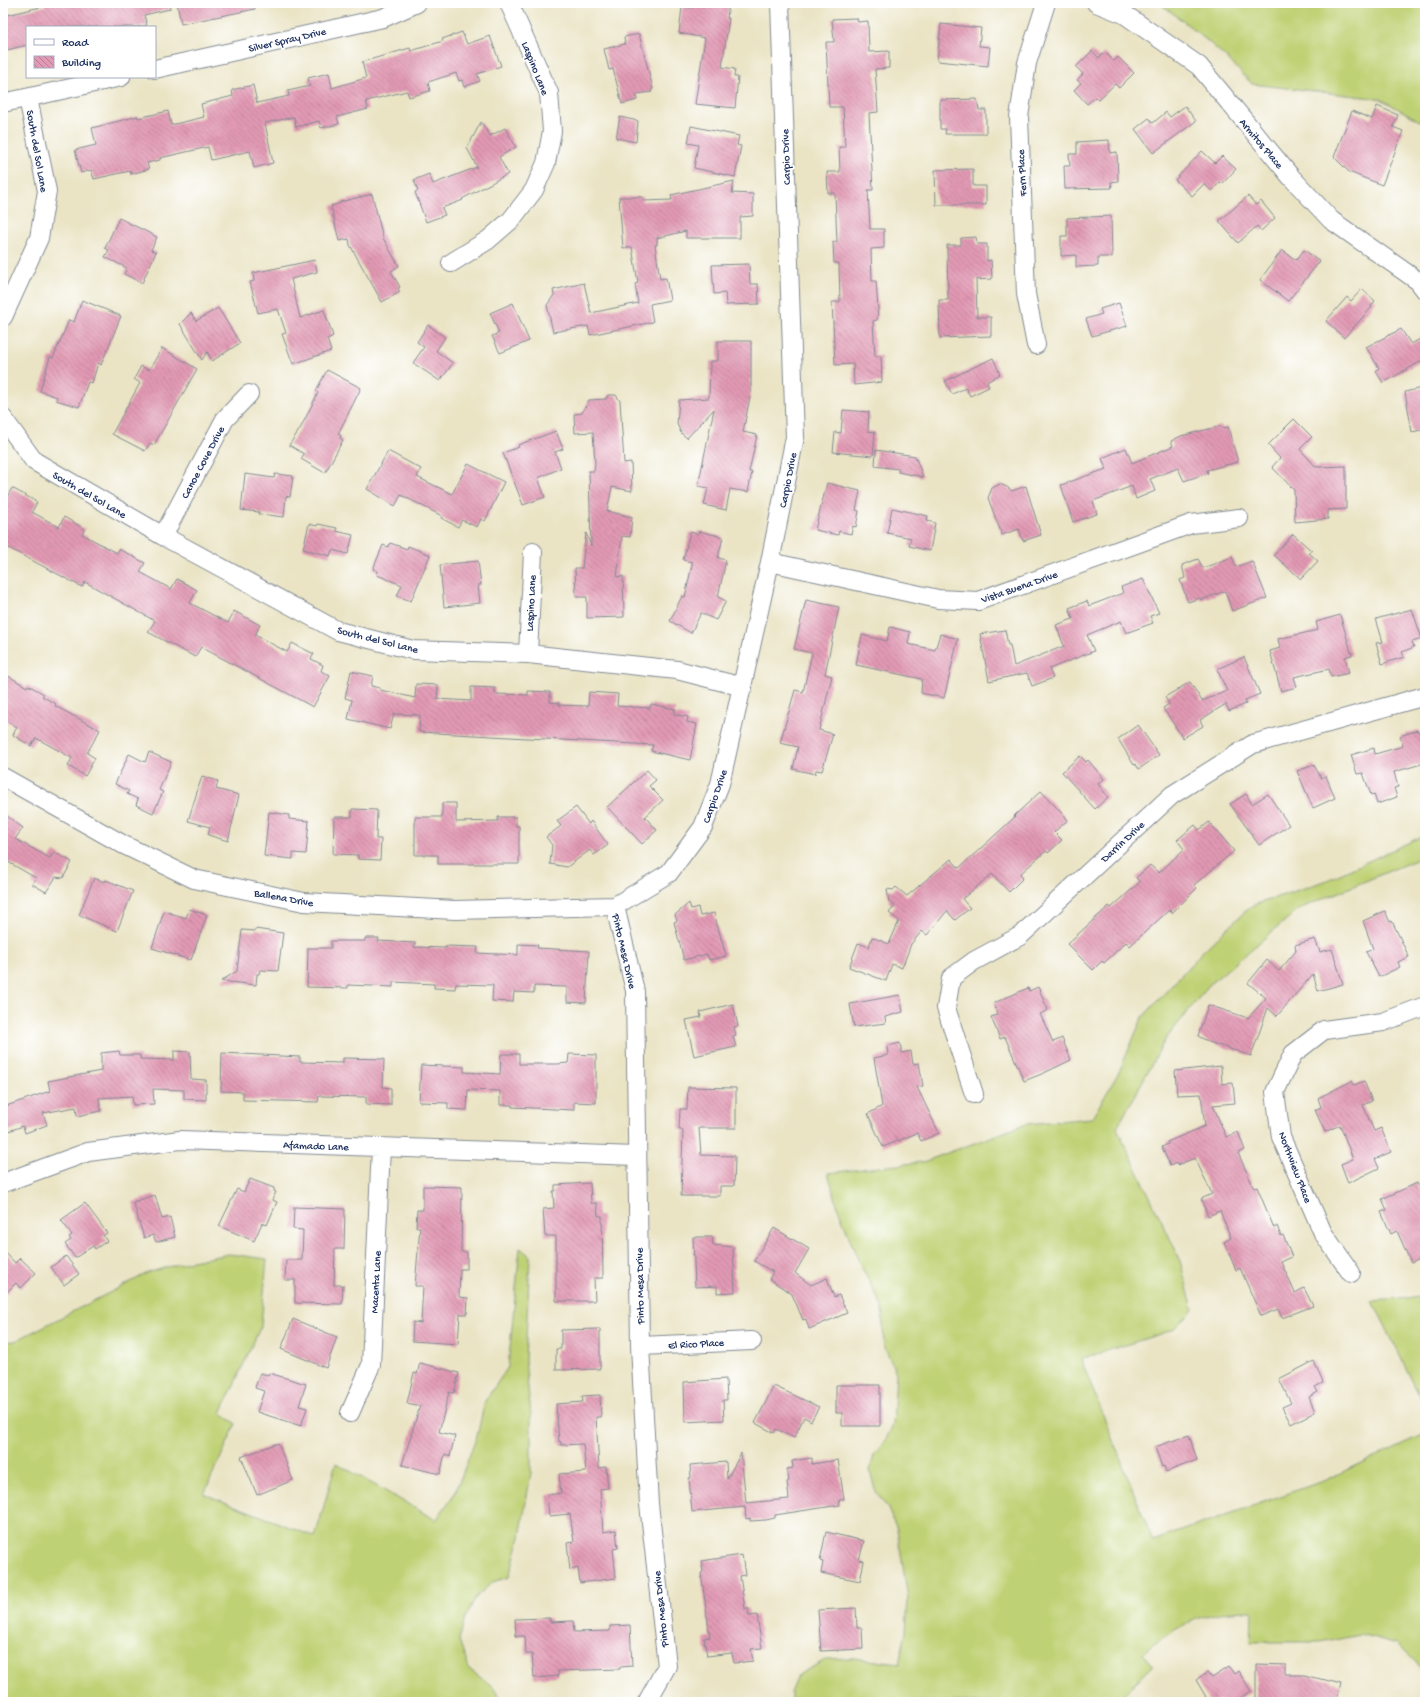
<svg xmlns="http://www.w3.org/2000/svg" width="1428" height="1705" viewBox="0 0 1428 1705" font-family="'Gochi Hand',sans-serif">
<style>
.grass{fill:#bfd174;stroke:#6d8069}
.building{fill:url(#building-back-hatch)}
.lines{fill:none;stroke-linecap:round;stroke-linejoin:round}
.street-casing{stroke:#828a92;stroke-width:20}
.street{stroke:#fff;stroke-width:18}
.labels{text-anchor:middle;stroke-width:3.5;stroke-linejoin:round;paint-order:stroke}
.street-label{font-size:11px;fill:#1b2f5e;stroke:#fff}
</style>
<defs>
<pattern id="building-back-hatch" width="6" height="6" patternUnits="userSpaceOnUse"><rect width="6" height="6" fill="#e299b3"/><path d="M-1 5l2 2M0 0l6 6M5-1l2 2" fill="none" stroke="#b67d95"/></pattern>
</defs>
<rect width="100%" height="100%" fill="#fff"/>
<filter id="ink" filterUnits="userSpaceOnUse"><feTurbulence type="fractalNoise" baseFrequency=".025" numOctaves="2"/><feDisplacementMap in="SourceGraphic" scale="8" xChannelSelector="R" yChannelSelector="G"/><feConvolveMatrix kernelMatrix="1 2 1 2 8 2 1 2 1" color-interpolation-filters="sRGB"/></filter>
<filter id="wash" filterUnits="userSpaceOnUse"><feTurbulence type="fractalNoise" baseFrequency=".012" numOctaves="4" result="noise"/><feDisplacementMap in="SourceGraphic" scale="16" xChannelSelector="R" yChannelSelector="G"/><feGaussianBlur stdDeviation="0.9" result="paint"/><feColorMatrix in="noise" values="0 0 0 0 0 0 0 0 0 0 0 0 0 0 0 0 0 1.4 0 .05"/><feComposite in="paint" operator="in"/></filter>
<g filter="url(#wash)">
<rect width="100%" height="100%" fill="#eae4c5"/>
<path class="grass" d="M1159 3H1425V124L1381 99 1252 84C1224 53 1193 28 1159 3Z
M1425 835V856L1299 909 1209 985 1165 1040 1117 1128 1179 1257 1193 1310 1173 1330 1081 1359 1153 1541 1323 1481 1425 1434V1671L1397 1644 1361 1634 1320 1642H1251L1252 1611C1201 1611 1182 1623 1142 1653L1153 1666 1135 1683 1119 1702H791V1692L798 1675 827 1659 854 1658 899 1664 906 1632 908 1598 897 1529 887 1507 875 1490 870 1471 874 1455 885 1441 893 1425 896 1373 884 1345 882 1307 858 1260 839 1211 828 1173 923 1162 1026 1124 1092 1118 1119 1072 1142 1018 1203 951 1251 906 1325 881Z
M520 1248 530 1256 525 1361 531 1415V1473L520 1537 509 1577 493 1582 477 1596 465 1618 459 1640 469 1669 492 1686 503 1702H3V1342L15 1341 150 1272 187 1262 229 1254 267 1259 261 1326 221 1413 236 1424 204 1494 315 1537 336 1463 436 1520 455 1493 477 1436 485 1401 508 1367Z
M1425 1295V1407L1373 1301 1400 1299Z"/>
<g id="blocks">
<path class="building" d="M45 3H169L170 9 144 15 147 25 139 27H27V45L3 51V16L45 6Z
M177 3H254L255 9 181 24Z
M692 3H729L727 18H729L722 67 735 69 734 77H738L735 108 695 104 705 38 679 33 682 7 691 8Z
M857 18 858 22 868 21 869 52 889 51V68L875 69 878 112 869 113 873 190H868L870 229H884V248L871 249 872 281H876L878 309 877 320 873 321 875 356H881L882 382 854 385 853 364 835 365 832 302H840L839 263H834L833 242H837L835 193H828L827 172H840L839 147H845L843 107H829L826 42H834L832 19Z
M941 24 981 28 979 46 990 47 988 66 937 61Z
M462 32 467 44 490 36 501 66 477 74 480 81 464 87 462 80 459 81 456 73 428 82 430 91 409 97 407 91 366 101 368 109 337 117 339 124 321 128 319 121 296 127 294 117 265 123 273 163 254 168 250 151 211 160 208 147 160 158V160L147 163 149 169 131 174 130 171 94 179 91 170 81 173 75 150 96 145 92 128 138 116V118L168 111 171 125 204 117 201 104 233 96 232 90 253 85 257 103 289 96 288 91 310 86 308 78 329 73 332 88 366 78 362 62 410 48 411 51 443 41 442 39Z
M639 34 653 89 651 90 652 92 637 94V100L622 104 613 69 609 70 604 49 625 44 624 37Z
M1092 51 1099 58 1104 53 1107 54 1114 61 1118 57 1134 73 1119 88 1115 84 1098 100 1095 97 1087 104 1074 90 1081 83 1077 80 1083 74 1076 67Z
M977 99 979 110H986V134H945L946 129H940V100Z
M1185 106 1196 121 1153 153 1135 129 1149 118 1153 123 1166 112 1170 117Z
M1377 106 1398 115 1393 127 1403 131 1382 185 1349 172 1334 157 1352 111 1372 119Z
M620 117 638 121 636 142 616 138Z
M481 122 490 136 505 128 516 147 499 157 508 174 462 199 463 200 442 208 445 215 426 222 415 192 418 191 414 180 429 174 433 184 477 167 467 148Z
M691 126 739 136 737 145 741 146 735 177 694 168 698 145 688 143Z
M1109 140 1110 153 1117 152 1118 181 1111 182 1112 188 1065 189 1064 166H1070L1069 154H1077V142Z
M1202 151 1215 163 1222 156 1236 169 1222 184 1220 182 1212 191 1204 184 1192 196 1175 180Z
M973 169V186H986V205H936L935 170Z
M734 181 732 193 753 194V216L740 217V238H686V231L657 238V245H655L660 279 666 278 670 300 650 304 653 322 590 335 588 326 553 332 547 305 554 295 553 290 584 283 591 313 638 303 635 284 638 283 632 247 623 248 619 197H643V201L672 200 671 195Z
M372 194 383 238 399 266 391 271 400 287 398 288 400 292 382 302 350 245 349 239 339 241 331 206 341 203 340 202Z
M1248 196 1256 205 1261 201 1275 218 1261 231 1257 226 1238 243 1219 221Z
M1111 216 1112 257H1098V266L1076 267V255L1061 256V236H1067V218Z
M119 218 157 237 151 250 156 252 142 283 124 274 127 268 105 257 109 250 105 248Z
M976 237 977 244H987V261L991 260 992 279 976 280 977 317H991V336L940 338 939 300H948L947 245H961V238Z
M1282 250 1296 260 1304 250 1320 261 1288 301 1260 280Z
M315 260 317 272 291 279 300 318 324 310 333 336 327 339 331 351 293 364 282 334 286 333 278 309 258 313 250 282 254 281 253 273Z
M749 264 750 284H758L759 304 726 305 725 293 714 294 712 265Z
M1362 289 1375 301 1371 306 1372 307 1344 338 1326 321 1347 297 1351 301Z
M82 300 121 316 101 365 98 363 92 383 88 382 79 407 56 400 57 397 40 391 50 357 53 358 69 320 74 322Z
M513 303 529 341 500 353 492 336 499 333 490 313Z
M1119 303 1127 326 1092 336 1086 319 1102 314 1100 309Z
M218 308 240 343 212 361 207 352 202 360 180 324 191 313 196 321Z
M428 325 445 337 436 351 453 363 440 381 413 363 424 347 417 342Z
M1401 329 1411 344 1420 339 1425 347V359L1383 383 1376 371 1379 368 1366 347Z
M718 341H751V392L743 432 757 435 749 472H752L748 492 730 489 726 510 704 505 708 488 698 486 714 409 687 438 681 433 677 424 679 400 709 398 710 361H718Z
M162 348 197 369 154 445 150 443 145 451 112 434 140 383 134 379 141 366 149 370Z
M993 358 1000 374 987 382 989 387 970 396 966 388 952 394 945 381Z
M327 370 361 388 338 434 341 436 340 438 343 440 325 473 301 459 304 454 289 445 300 429 318 393 316 391Z
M1425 387V429L1412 432 1405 392Z
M608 395H616L620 401 624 463 631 462 632 491 612 487 607 511 632 517 630 537 622 536 617 577 623 576 624 617 587 618V597H576L575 568H582L586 533 591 546 589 471H594L595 463 593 432 575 433 574 414 582 413 589 400 606 399Z
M843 410 869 412 868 431 875 432 873 456 833 452 835 432 841 433Z
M1294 419 1312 437 1300 449 1316 467 1346 466V509L1328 510V519L1295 522 1294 490 1272 467 1280 458 1268 445Z
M1221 426 1222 428 1228 427 1238 462 1207 470 1208 473 1184 481 1178 468 1150 479 1155 491 1136 499 1132 486 1093 501 1097 514 1073 522 1061 485 1106 469 1102 458 1126 448 1132 463 1173 446 1171 441 1181 436Z
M556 431 563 449 555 452 561 468 538 478 545 497 523 505 503 453 519 447 518 445Z
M876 450 915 456 923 477 898 472 899 469 875 466Z
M388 451 421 469 417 477 452 494 468 464 504 482 485 521 481 519 477 527 462 520 458 527 441 518 442 516 401 495 395 506 367 489Z
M245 474 274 478 275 474 293 476 290 497 286 496 284 517 259 514V512L241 510Z
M827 483 860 491 856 510 859 511 856 527 853 526 851 534 839 531 838 535 815 530Z
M1000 484 1007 487 1012 491 1026 486 1041 535 1023 541 1019 529 1002 535 988 498 992 488Z
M12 488 37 502 32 512 59 527 64 517 85 529 82 534 117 553 119 549 145 563 140 572 171 589 177 579 197 590 190 603 228 623 234 611 260 625 255 635 287 652 292 643 314 654 311 659 323 665 321 671 330 676 313 707 201 647 195 657 148 632 155 621 85 582 82 587 3 545V504Z
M892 508 928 516 927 521 935 523 930 551 909 546 911 538 887 533Z
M309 524 317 526 318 524 337 528 336 531 353 535 348 554 332 550 330 556 303 549Z
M699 531 723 537 718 558 726 560 718 597 726 601 716 620 701 613 691 633 670 621 682 596 685 597 692 565V562L683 560 690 532 698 534Z
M1293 534 1312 551 1309 553 1318 561 1301 579 1274 555Z
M390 543 407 549 408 546 430 555 411 601 397 596 402 585 377 575 378 571 373 569 383 545 388 547Z
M1232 557 1236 567 1252 561 1267 598 1232 611 1225 591 1201 600 1200 598 1188 602 1180 580 1185 578 1182 565 1198 559 1203 568Z
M478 561 481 585H478L480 603 444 607 440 565Z
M1143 579 1159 613 1150 616 1153 623 1126 633 1121 621 1087 635 1094 651 1049 669 1053 678 1032 686 1027 673 989 681 980 634 1005 630 1008 645H1010L1014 666 1064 646 1056 625 1073 619 1069 608 1087 601 1089 606 1123 593 1121 587Z
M806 600 839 607 825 674 832 676 819 730 833 734 822 771 816 770 815 774 793 769 798 747 780 743 795 690 803 692 812 653 794 649Z
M1412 609 1422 639 1412 642 1414 647 1402 652 1404 657 1382 664 1376 643 1383 642 1376 619Z
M1340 615 1352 655 1345 657 1349 673 1331 677 1329 669 1294 677 1297 687 1281 691 1270 651 1280 648 1278 639 1318 630 1316 622Z
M890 627 910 632 908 644 935 650 940 634 958 639 944 698 921 693 922 679 856 665 862 635 887 641Z
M1244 657 1260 694 1245 700 1246 704 1229 711 1226 704 1200 720 1203 726 1183 738 1163 708 1169 704 1165 697 1190 682 1202 701 1227 691 1217 669Z
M351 671 373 676 371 686 380 688V690L415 698 416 684 438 685 437 699 471 701V687L495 688V694L528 695V691L550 692V702L559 703V705L588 706 589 692 618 694 617 706 650 708 651 704 675 709 674 714 688 717 687 722 697 724 690 760 651 751 653 745 419 732 420 715 394 714 390 729 348 719 352 700 345 698Z
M3 673 27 687 28 685 44 694 42 696 56 704 55 706 100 730 87 753 95 758 85 776 68 766 72 758 36 738 31 746 13 735 17 727 3 719Z
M1138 725 1159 755 1139 769 1135 764 1134 765 1118 739Z
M1418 730 1422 741 1425 740V763L1394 772 1398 787 1394 788 1397 797 1377 804 1374 794 1371 795 1363 773 1357 774 1351 755 1374 748 1375 754 1403 746 1400 736Z
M149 752 171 762 159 790 163 792 153 813 136 805 138 799 127 794 129 791 115 784 129 754 145 762Z
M1080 756 1086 762 1088 760 1104 779 1098 784 1108 797 1095 809 1062 772Z
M1314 765 1321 778 1326 776 1335 798 1313 808 1297 771Z
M647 770 656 780 649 786 663 800 645 817 657 830 642 844 607 807Z
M202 776 218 781 216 789 239 795 228 841 208 835 210 827 188 821Z
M1041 791 1068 820 1054 832 1062 840 1048 853 1046 851 1020 874 1023 878 1009 892 992 874 962 899 970 908 955 920 947 911 927 935 922 931 911 944 902 968 892 964 886 981 849 967 858 943 869 947 872 937 889 944 899 921 889 913 895 906 889 902 887 889 893 890 896 887 907 896 951 859 959 868 1015 817 1014 816Z
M1246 794 1252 804 1268 794 1289 825 1259 845 1230 804Z
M442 803H456V822L498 821V817H516V826H519V864H438V855H415V817H442Z
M576 807 589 824 591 821 608 845 594 855 590 850 567 867 550 864 552 845 546 837 561 826 557 821Z
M352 809 377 810 376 839H381L380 860 358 859V855L333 854 334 817H352Z
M269 812 289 815V819L309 821 306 854 293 853V859L264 856Z
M3 813 23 828 15 839 50 858 54 852 72 862 63 878 56 877 46 892 32 884 36 878 3 859Z
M1209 822 1234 851 1194 885 1197 888 1172 913 1169 910 1130 946 1126 942 1104 963 1102 961 1093 970 1067 944 1109 906 1111 908 1140 882 1136 878 1150 865 1159 873 1184 849 1177 840 1195 825 1199 830Z
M94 878 105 882 106 880 133 891 117 931 79 915Z
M689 903 691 909 698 907 700 916 714 913 726 956 709 960 707 954 684 960 674 922 677 921 675 915Z
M189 909 207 915 191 960 152 948 164 911 186 918Z
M1385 911 1390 922 1392 921 1409 957 1398 962 1400 967 1379 977 1366 952 1373 949 1363 921Z
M255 929 283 933 278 971 260 970 259 974H257L256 985 221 981 237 971 242 930 255 931Z
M365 938H379L378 941 415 943 414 947 446 948V946L478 947 477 953 518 955V944L538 945 537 948 589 951 586 1003 567 1002V987L534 986V993L514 992 513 1002 492 1001 493 985 456 984 455 989 434 988V984L393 982V987L348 985V988L307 987 308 948H331V941H365Z
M1315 939 1320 952 1332 949 1343 984 1318 991 1313 974 1277 1016 1268 1008 1251 1056 1209 1042 1198 1036 1208 1005 1248 1018 1266 998 1248 983 1257 972 1267 960 1279 971 1296 951 1295 945Z
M1038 987 1048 1010 1040 1014 1053 1042 1062 1038 1071 1060 1044 1073 1024 1081 1005 1037 1000 1039 991 1017 997 1015 994 1003 1028 988 1029 991Z
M900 995 903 1012 885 1017 886 1023 854 1027 850 1004Z
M733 1004 738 1026 734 1027 736 1035 733 1036 736 1047 694 1056 686 1020 701 1017 700 1012Z
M900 1043 902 1053 911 1051 913 1064 919 1063 923 1086 917 1087 939 1133 921 1141 917 1133 883 1147 868 1114 882 1106 874 1058 888 1055 887 1046Z
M119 1051 120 1055H140V1059L174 1060V1051L190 1052 191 1079 206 1080V1100L184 1099V1090L153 1089 154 1104 133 1105 132 1096 99 1098 101 1111 77 1116 76 1107 43 1113 47 1125 25 1133 23 1126 3 1133V1107L50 1091 48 1081 101 1071V1053Z
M222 1053 300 1057V1062L343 1063V1058L384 1059 383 1087 391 1088V1105L366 1104V1097L319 1096 318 1102 243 1100V1092L221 1091Z
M501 1054H519V1064H557L568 1063 569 1054 596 1055V1103L574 1102V1110L512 1107V1105H500V1091L468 1090 467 1110 448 1109V1103L419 1102 421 1065 464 1067V1072L500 1074Z
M1221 1066 1222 1084 1233 1083 1235 1103 1213 1105 1226 1137 1238 1132 1245 1150 1238 1153 1254 1188 1257 1187 1274 1228 1277 1226 1281 1236 1283 1235 1292 1257 1281 1262 1295 1293 1304 1288 1313 1306 1282 1318 1278 1309 1261 1316 1240 1268 1236 1270 1224 1242 1231 1238 1220 1211 1208 1216 1201 1199 1212 1194 1195 1158 1177 1165 1176 1163 1170 1166 1162 1147 1168 1144 1167 1142 1205 1126 1201 1094 1177 1095 1175 1071Z
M1352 1081 1354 1085 1364 1081 1372 1101 1363 1105 1374 1131 1381 1128 1391 1152 1375 1159 1379 1168 1348 1183 1341 1164 1353 1159 1340 1125 1325 1132 1315 1110 1321 1107 1318 1098Z
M688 1087 736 1088V1128H699L701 1155 735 1156 734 1186H720V1196H681L683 1130H679L680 1109H687Z
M250 1179 274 1188V1191L276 1192 272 1200 277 1202 267 1225 262 1223 254 1241 219 1226 237 1189 244 1192Z
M590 1183 591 1203H597L598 1216H602L603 1278H594L595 1301H556V1236H545L543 1209 554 1208 553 1191H555V1185Z
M1417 1183 1425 1202V1257L1411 1263 1397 1231 1391 1234 1381 1212 1387 1210 1382 1199Z
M423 1186 462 1187 461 1252H467V1269H460L459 1297 468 1298 467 1314H460L458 1344 412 1341 413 1322 421 1323 423 1286H415L420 1227H416L417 1210H423Z
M155 1195 162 1219 170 1217 175 1237 156 1242 153 1235 144 1238 133 1202Z
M85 1203 107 1233 103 1236 107 1241 95 1249 93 1246 75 1258 65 1244 71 1240 69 1237 72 1235 61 1220Z
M294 1207 345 1209 344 1249H335L334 1285H343L342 1304 295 1303V1280H285L286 1260H302L303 1230 293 1229Z
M774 1228 809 1249 795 1273 811 1285 827 1278 834 1297 839 1295 847 1313 809 1329 806 1319 803 1320 792 1294 769 1279 773 1272 754 1261Z
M693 1237H712L713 1245 733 1247 735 1292 717 1293V1286L695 1287Z
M3 1250 15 1263 20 1258 36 1273 21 1288 16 1283 3 1296Z
M66 1256 79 1274 64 1285 51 1267Z
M293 1319 337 1337 326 1368 281 1349Z
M600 1329V1369L556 1370V1349H561V1330Z
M1314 1361 1323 1383 1315 1387 1318 1392 1309 1397 1315 1412 1291 1424 1282 1407 1291 1403 1279 1379Z
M420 1363 459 1373 454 1393 449 1392 439 1432 455 1436 450 1456 445 1454 440 1474 402 1465 420 1406 407 1403 414 1373 417 1374Z
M260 1373 268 1375 269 1373 306 1384 299 1406 307 1408 301 1426 257 1412 264 1391 255 1388Z
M726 1379 727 1400H723L724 1420 685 1422 684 1382Z
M836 1385H880V1426H842V1413H836Z
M774 1386 819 1407 811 1421 804 1417 794 1438 776 1429 774 1433 755 1423Z
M600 1395 601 1417H596L599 1468 606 1467 608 1488 600 1489 603 1532 616 1530 618 1548 613 1549 616 1578 580 1583 578 1568 570 1570 567 1543 574 1542 570 1514 549 1516 547 1495 561 1493 559 1474 586 1472 583 1444 561 1445V1442H559L556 1404 583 1402 582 1396Z
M1189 1435 1197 1460 1166 1472 1164 1466 1162 1467 1155 1447Z
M278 1443 293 1480 257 1495 241 1457Z
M741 1453 746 1503 789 1499 787 1482 789 1481 787 1469 793 1468 792 1461 812 1458V1464L838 1460 844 1499 839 1500 840 1505 775 1515V1518L766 1520 750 1521V1518L746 1519 745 1507 692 1512 689 1478H691L690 1465 726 1462 727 1479Z
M826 1532 864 1541 859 1560 864 1561 860 1581 821 1573 823 1562 820 1561Z
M742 1555 745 1575 740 1576 745 1609 748 1608 749 1616 757 1615 762 1648 751 1649 753 1661 734 1663 732 1653 707 1656 704 1638 710 1637 701 1573 703 1572 701 1561Z
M856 1608 857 1628H862L863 1649 821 1651 818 1610Z
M550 1618V1622L573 1621 574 1632 610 1631V1626L630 1625 632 1666 620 1667V1669L558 1671V1676L534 1678 532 1654H526L525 1636H516L515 1619Z
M1256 1665 1286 1666V1675H1305L1340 1684 1336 1702H1256Z
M1229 1667 1234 1674 1238 1671 1251 1691 1234 1702H1209L1196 1680 1207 1672 1212 1678Z"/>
</g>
</g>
<g filter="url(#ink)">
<use href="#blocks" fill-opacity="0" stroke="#828a92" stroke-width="1"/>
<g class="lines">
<defs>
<path id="street" d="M1096 3 1124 14 1199 66 1291 177 1331 220 1418 281 1425 290
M155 69 383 18 417 3
M3 103 121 77
M451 263 488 240 511 220 534 190 546 163 552 131 549 93 509 3
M3 317 39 238 47 191 28 98
M1036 345 1026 294 1019 117 1027 63 1046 3
M3 418 34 461 163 536 338 631 413 650 528 654 677 670 743 687
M163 536 225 419 249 394
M770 562 938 599 978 601 1191 524 1239 518
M528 654 533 552
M3 777 124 845 194 879 304 902 455 910 615 906 669 873 703 827 720 784 770 562 795 437 780 3
M615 906 635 991 640 1346 649 1504 667 1666 647 1702
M974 1094 946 1008 951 978 974 961 1020 936 1172 795 1253 744 1425 696
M3 1183 88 1152 180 1140 636 1156
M1351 1273 1323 1233 1281 1137 1275 1092 1293 1054 1324 1030 1383 1022 1425 1006
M640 1346 752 1341
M350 1413 371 1365 381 1147"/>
</defs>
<use href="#street" class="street-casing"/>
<use href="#street" class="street"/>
</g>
</g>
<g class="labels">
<g class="street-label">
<text transform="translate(287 39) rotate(-13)" y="4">Silver Spray Drive</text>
<text transform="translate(536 68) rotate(68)" y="4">Laspino Lane</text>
<text transform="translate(1262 143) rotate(50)" y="4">Armitos Place</text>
<text transform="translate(38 151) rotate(80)" y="4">South del Sol Lane</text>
<text transform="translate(785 157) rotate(-92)" y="4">Carpio Drive</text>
<text transform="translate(1021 173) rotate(-93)" y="4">Fern Place</text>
<text transform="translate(202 462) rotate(-62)" y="4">Canoe Cove Drive</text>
<text transform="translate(787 480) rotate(-79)" y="4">Carpio Drive</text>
<text transform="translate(90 494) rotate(30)" y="4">South del Sol Lane</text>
<text transform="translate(1019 586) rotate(-19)" y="4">Vista Buena Drive</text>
<text transform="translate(530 603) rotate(-87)" y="4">Laspino Lane</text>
<text transform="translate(378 639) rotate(14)" y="4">South del Sol Lane</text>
<text transform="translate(714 796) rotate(-71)" y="4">Carpio Drive</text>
<text transform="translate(1122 841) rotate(-43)" y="4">Darrin Drive</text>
<text transform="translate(284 897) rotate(10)" y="4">Ballena Drive</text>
<text transform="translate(625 951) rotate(77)" y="4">Pinto Mesa Drive</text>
<text transform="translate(316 1145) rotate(2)" y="4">Afamado Lane</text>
<text transform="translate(1296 1167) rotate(69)" y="4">Northview Place</text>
<text transform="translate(375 1282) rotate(-87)" y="4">Macenta Lane</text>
<text transform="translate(639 1286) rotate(-91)" y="4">Pinto Mesa Drive</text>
<text transform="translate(696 1343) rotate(-3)" y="4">El Rico Place</text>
<text transform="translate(660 1609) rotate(-96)" y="4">Pinto Mesa Drive</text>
</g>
</g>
<rect width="1428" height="1705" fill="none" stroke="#fff" stroke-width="16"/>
<rect x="26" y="26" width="130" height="52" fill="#ffffff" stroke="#a4acbf"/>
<rect x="34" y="39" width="20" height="6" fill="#ffffff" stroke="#a4acbf"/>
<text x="62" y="46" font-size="12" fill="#1b2f5e">Road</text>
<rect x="34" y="56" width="20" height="12" fill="url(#building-back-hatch)" stroke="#a4acbf"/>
<text x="62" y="66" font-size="12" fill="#1b2f5e">Building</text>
</svg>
